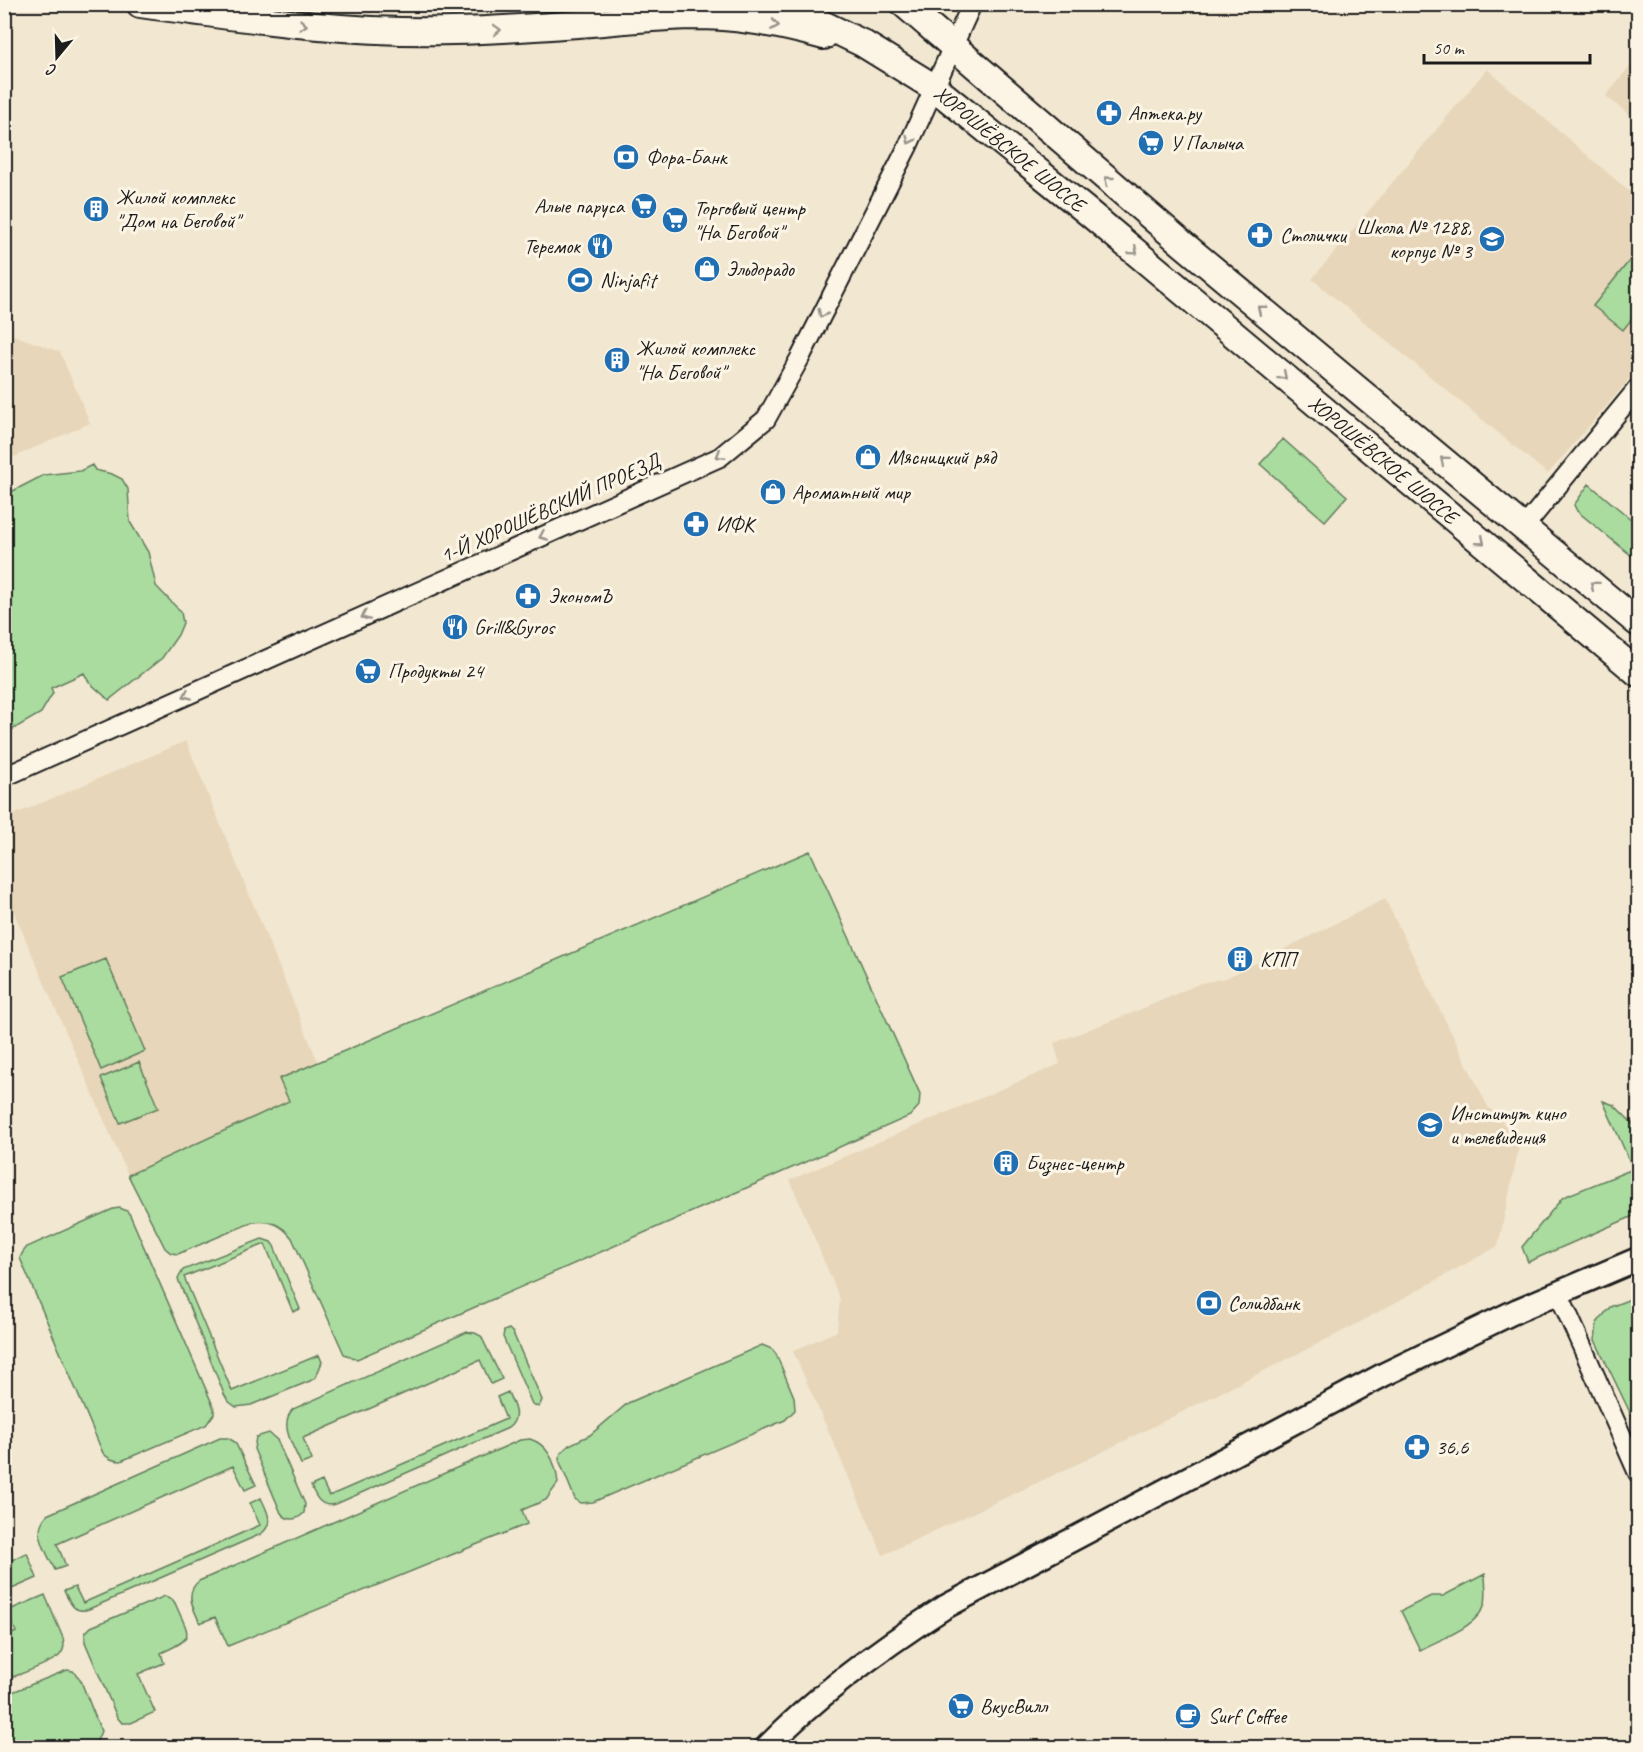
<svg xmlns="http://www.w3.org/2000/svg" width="1643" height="1752" viewBox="0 0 1643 1752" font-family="Caveat,sans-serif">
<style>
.built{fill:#e7d6b9}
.green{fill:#a9dc9e;stroke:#627c5d;stroke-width:1.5}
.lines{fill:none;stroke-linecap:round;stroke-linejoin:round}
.minor-casing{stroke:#1c1c1c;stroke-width:22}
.tertiary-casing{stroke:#1c1c1c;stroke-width:27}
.secondary-casing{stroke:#1c1c1c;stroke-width:30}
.minor{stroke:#fcf5e5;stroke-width:18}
.tertiary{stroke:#fcf5e5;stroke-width:22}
.secondary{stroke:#fcf5e5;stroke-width:26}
.oneway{stroke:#97938b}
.labels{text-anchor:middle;stroke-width:6;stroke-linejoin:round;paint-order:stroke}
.poi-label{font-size:21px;fill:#1c1c1c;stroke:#fcf5e5;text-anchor:start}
.street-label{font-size:21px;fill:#1c1c1c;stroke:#fcf5e5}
</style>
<rect width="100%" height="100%" fill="#f2e7d1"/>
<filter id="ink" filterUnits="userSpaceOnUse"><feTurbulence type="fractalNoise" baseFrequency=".0167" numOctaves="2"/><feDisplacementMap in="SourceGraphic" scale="12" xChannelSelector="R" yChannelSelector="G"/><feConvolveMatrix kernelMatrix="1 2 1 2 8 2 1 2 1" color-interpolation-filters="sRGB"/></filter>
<g filter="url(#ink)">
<path class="built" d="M1636 59 1638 61V122L1606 96Z
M1487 69 1638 199V369L1548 474 1312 279Z
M5 332 60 352 90 423 5 461Z
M186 741 318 1062 279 1079 289 1101 128 1175 5 892 4 819Z
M1385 899 1488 1107 1499 1117 1511 1134 1520 1142 1498 1246 1351 1327 1090 1458 883 1555 793 1351 837 1331 840 1299 790 1180 1060 1064 1054 1043 1142 1009 1201 983 1226 978Z"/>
<path class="green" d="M1638 250V311L1623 330 1593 306Z
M1283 439 1347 496 1325 521 1260 464Z
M92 465 95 470 112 474 122 479 128 489 130 522 148 552 156 586 181 612 183 623 178 635 162 658 109 700 89 682 84 673 51 688 53 693 41 713 5 734V495L44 475 80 471Z
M1589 484 1638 525V561L1577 511 1574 505Z
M810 851 920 1094 919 1106 910 1116 357 1359 344 1354 292 1238C281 1224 271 1220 253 1222L178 1254 171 1253 165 1248 128 1175 289 1101 279 1079Z
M106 959 145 1051 101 1070 62 977Z
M139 1062 158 1108 120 1123 101 1078Z
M1603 1101 1614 1105 1638 1129V1214L1528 1262 1522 1247 1563 1197 1633 1169Z
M120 1208 127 1211 130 1215 214 1408V1414L206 1425 121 1461C113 1461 108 1459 103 1453L20 1258 23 1252 27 1247 113 1209Z
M262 1239 271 1242 274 1246 300 1309 293 1312 265 1244 184 1277 232 1391 319 1355 322 1362 316 1377 310 1381 251 1405 236 1407 228 1401 224 1394 178 1279 183 1270Z
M1638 1296V1429L1595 1340 1597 1323 1610 1307Z
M509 1329 513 1333 542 1400 539 1407 532 1404 503 1337 504 1331Z
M467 1332 475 1333 481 1336 502 1379 491 1384 480 1360 303 1438 312 1460 301 1464C294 1447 278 1425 293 1409Z
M762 1345 772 1349 776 1354 794 1397 795 1410 785 1420 593 1502 580 1503 575 1499 559 1460 561 1453 569 1445 590 1435 628 1403Z
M508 1392C513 1405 522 1417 508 1428L336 1504C321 1508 316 1498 311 1486L322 1481 329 1496 506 1419 497 1397Z
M269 1433 277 1440 305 1504 304 1513C297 1520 288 1522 281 1513L254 1449 256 1437Z
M220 1438H228L235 1442 256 1485 245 1490 233 1466 57 1544 66 1566 55 1570C47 1553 31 1531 47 1515Z
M530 1439C549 1445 556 1464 558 1483L546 1500 522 1510 527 1524 228 1646 215 1617 200 1623C193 1608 184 1593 199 1581L520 1440Z
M261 1498C267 1511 275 1523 261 1534L89 1609C74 1614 70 1603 64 1591L75 1587 83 1603 260 1525 250 1503Z
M27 1553 37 1578 5 1592V1563Z
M1485 1574C1485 1583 1487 1594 1485 1603 1479 1627 1440 1639 1420 1650L1401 1611 1431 1596H1443Z
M45 1595 63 1638C65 1645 64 1651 59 1656 50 1664 17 1675 5 1680V1637L16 1632 7 1611Z
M165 1596 172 1599 175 1603C189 1636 197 1637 161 1653L164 1663 138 1674 155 1712 131 1723H122L117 1717 85 1642V1633L91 1627Z
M67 1670 73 1671 80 1679 101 1731 97 1741 83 1747H5V1695Z"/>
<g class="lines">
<defs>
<path id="minor" d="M1524 527 1638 388
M4 777 720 457 766 419 800 358 908 146 972 4
M1558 1292 1638 1473"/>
<path id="tertiary" d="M766 1748C819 1693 881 1648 945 1607L1385 1374 1518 1310 1638 1259"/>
<g id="secondary">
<path d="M140 4C244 18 348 34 453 31 503 30 553 26 603 22 636 19 669 16 703 16 743 17 785 25 824 36"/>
<path id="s1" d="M781 4 862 43 935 88 1089 213 1638 673"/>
<path d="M904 4 1184 245 1638 623"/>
</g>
</defs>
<use href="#minor" class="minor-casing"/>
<use href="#tertiary" class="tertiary-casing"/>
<use href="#secondary" class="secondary-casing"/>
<use href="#minor" class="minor"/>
<use href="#tertiary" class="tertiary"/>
<use href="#secondary" class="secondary"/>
</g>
<defs><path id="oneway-chevron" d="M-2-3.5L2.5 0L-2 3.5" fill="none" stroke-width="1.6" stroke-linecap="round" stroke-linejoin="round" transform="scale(1.5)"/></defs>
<g class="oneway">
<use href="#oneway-chevron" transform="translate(303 25) rotate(5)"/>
<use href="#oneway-chevron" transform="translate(775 25) rotate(9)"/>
<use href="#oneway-chevron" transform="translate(497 30) rotate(-2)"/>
<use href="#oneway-chevron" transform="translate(910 140) rotate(116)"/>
<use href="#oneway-chevron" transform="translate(1108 180) rotate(-139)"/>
<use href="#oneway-chevron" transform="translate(1134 251) rotate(40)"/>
<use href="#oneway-chevron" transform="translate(1261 309) rotate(-140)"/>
<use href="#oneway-chevron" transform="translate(822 314) rotate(117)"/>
<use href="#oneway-chevron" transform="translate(1283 376) rotate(40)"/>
<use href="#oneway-chevron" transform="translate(720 455) rotate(148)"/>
<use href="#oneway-chevron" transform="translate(1444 460) rotate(-140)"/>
<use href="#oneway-chevron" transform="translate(543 536) rotate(156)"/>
<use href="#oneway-chevron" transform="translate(1481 541) rotate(40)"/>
<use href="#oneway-chevron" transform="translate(1594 585) rotate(-140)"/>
<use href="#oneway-chevron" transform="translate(365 616) rotate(156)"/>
<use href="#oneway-chevron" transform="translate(187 695) rotate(156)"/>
</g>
</g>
<defs>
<symbol id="pharmacy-disc" viewBox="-11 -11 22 22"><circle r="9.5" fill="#1f6fb2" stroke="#fcf5e5"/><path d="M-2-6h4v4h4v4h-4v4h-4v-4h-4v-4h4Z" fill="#fff"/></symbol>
<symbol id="supermarket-disc" viewBox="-11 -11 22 22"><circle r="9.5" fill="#1f6fb2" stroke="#fcf5e5"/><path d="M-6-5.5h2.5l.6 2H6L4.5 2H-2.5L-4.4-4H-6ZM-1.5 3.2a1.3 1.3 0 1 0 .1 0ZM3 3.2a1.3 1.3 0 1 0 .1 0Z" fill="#fff"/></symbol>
<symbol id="bank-disc" viewBox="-11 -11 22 22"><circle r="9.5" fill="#1f6fb2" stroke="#fcf5e5"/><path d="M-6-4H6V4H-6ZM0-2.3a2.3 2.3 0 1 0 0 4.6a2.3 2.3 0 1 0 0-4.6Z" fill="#fff"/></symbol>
<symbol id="building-disc" viewBox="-11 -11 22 22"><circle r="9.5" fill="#1f6fb2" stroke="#fcf5e5"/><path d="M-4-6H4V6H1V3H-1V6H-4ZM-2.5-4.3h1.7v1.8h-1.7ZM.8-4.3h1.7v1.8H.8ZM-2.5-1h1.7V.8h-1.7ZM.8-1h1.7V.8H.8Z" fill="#fff"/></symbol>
<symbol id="school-disc" viewBox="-11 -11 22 22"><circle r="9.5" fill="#1f6fb2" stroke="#fcf5e5"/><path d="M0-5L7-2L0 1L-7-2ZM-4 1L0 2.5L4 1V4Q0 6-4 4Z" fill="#fff"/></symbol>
<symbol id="restaurant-disc" viewBox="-11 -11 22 22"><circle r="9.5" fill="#1f6fb2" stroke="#fcf5e5"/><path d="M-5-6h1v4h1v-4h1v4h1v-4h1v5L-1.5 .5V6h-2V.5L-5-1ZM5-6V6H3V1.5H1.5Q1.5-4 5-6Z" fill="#fff"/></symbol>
<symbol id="shop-disc" viewBox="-11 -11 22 22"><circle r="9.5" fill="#1f6fb2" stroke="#fcf5e5"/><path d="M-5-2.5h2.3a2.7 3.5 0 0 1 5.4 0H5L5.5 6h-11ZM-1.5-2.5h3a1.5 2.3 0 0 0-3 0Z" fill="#fff"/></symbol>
<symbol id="stadium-disc" viewBox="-11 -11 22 22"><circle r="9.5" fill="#1f6fb2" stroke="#fcf5e5"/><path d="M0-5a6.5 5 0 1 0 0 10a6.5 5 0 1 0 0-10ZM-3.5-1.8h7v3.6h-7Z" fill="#fff"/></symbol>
<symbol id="university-disc" viewBox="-11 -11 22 22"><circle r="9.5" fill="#1f6fb2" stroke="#fcf5e5"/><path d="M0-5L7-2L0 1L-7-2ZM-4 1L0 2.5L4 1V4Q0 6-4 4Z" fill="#fff"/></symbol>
<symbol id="cafe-disc" viewBox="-11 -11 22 22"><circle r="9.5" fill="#1f6fb2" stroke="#fcf5e5"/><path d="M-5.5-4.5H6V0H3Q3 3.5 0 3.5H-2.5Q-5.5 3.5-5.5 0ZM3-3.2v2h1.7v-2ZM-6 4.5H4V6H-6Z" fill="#fff"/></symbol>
</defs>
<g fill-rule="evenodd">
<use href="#pharmacy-disc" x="1094" y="98" width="30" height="30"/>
<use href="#supermarket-disc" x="1136" y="128" width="30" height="30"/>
<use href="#bank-disc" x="611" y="142" width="30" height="30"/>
<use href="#supermarket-disc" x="629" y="191" width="30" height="30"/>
<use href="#building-disc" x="81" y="194" width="30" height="30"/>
<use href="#supermarket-disc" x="660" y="205" width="30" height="30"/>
<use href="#pharmacy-disc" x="1245" y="220" width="30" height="30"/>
<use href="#school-disc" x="1477" y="224" width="30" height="30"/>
<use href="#restaurant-disc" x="585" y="231" width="30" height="30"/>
<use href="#shop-disc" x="692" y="254" width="30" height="30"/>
<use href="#stadium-disc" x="565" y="265" width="30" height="30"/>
<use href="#building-disc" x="602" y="345" width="30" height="30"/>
<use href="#shop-disc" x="853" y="442" width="30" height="30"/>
<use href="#shop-disc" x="758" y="477" width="30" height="30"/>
<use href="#pharmacy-disc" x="681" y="509" width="30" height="30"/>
<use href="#pharmacy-disc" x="513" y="581" width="30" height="30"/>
<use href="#restaurant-disc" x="440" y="612" width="30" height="30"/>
<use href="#supermarket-disc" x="353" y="656" width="30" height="30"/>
<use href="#building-disc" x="1225" y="944" width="30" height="30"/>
<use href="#university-disc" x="1415" y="1110" width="30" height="30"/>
<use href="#building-disc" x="991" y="1148" width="30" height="30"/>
<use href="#bank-disc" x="1194" y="1288" width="30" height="30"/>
<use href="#pharmacy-disc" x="1402" y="1432" width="30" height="30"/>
<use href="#supermarket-disc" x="946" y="1691" width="30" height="30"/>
<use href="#cafe-disc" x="1173" y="1701" width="30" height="30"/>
</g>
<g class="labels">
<g class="poi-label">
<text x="1128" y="120">Аптека.ру</text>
<text x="1170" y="150">У Палыча</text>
<text x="646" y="164">Фора-Банк</text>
<text x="116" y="204">Жилой комплекс<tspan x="116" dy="24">"Дом на Беговой"</tspan></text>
<text x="624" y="213" text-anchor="end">Алые паруса</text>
<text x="694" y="215">Торговый центр<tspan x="694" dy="24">"На Беговой"</tspan></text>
<text x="1472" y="234" text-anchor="end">Школа № 1288,<tspan x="1472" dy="24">корпус № 3</tspan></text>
<text x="1280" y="242">Столички</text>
<text x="580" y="253" text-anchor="end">Теремок</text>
<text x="726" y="276">Эльдорадо</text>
<text x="600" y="287">Ninjafit</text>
<text x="636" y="355">Жилой комплекс<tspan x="636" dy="24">"На Беговой"</tspan></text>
<text x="888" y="464">Мясницкий ряд</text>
<text x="792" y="499">Ароматный мир</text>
<text x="716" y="531">ИФК</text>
<text x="548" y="603">ЭкономЪ</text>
<text x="474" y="634">Grill&amp;Gyros</text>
<text x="388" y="678">Продукты 24</text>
<text x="1260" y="966">КПП</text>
<text x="1450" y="1120">Институт кино<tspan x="1450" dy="24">и телевидения</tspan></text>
<text x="1026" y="1170">Бизнес-центр</text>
<text x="1228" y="1310">Солидбанк</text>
<text x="1436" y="1454">36,6</text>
<text x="980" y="1713">ВкусВилл</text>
<text x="1208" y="1723">Surf Coffee</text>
</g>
<g class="street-label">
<text dy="7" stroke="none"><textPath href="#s1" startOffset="272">ХОРОШЁВСКОЕ ШОССЕ</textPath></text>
<text dy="7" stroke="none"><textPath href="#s1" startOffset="758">ХОРОШЁВСКОЕ ШОССЕ</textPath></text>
<text transform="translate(550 508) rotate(-24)" y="7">1-Й ХОРОШЁВСКИЙ ПРОЕЗД</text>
</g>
</g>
<rect width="1643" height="1752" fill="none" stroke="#fcf5e5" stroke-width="24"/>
<rect x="12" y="12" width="1619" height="1728" fill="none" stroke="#1c1c1c" stroke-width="2" filter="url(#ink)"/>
<g transform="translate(57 57) rotate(199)" stroke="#fcf5e5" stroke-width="4.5" paint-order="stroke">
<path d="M0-4.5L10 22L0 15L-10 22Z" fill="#1c1c1c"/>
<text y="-9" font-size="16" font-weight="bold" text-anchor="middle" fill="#1c1c1c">С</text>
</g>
<path d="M1424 54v9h166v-9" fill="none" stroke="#1c1c1c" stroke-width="3"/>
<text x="1433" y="54" font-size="18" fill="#1c1c1c" stroke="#fcf5e5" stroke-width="4.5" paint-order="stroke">50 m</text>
</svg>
